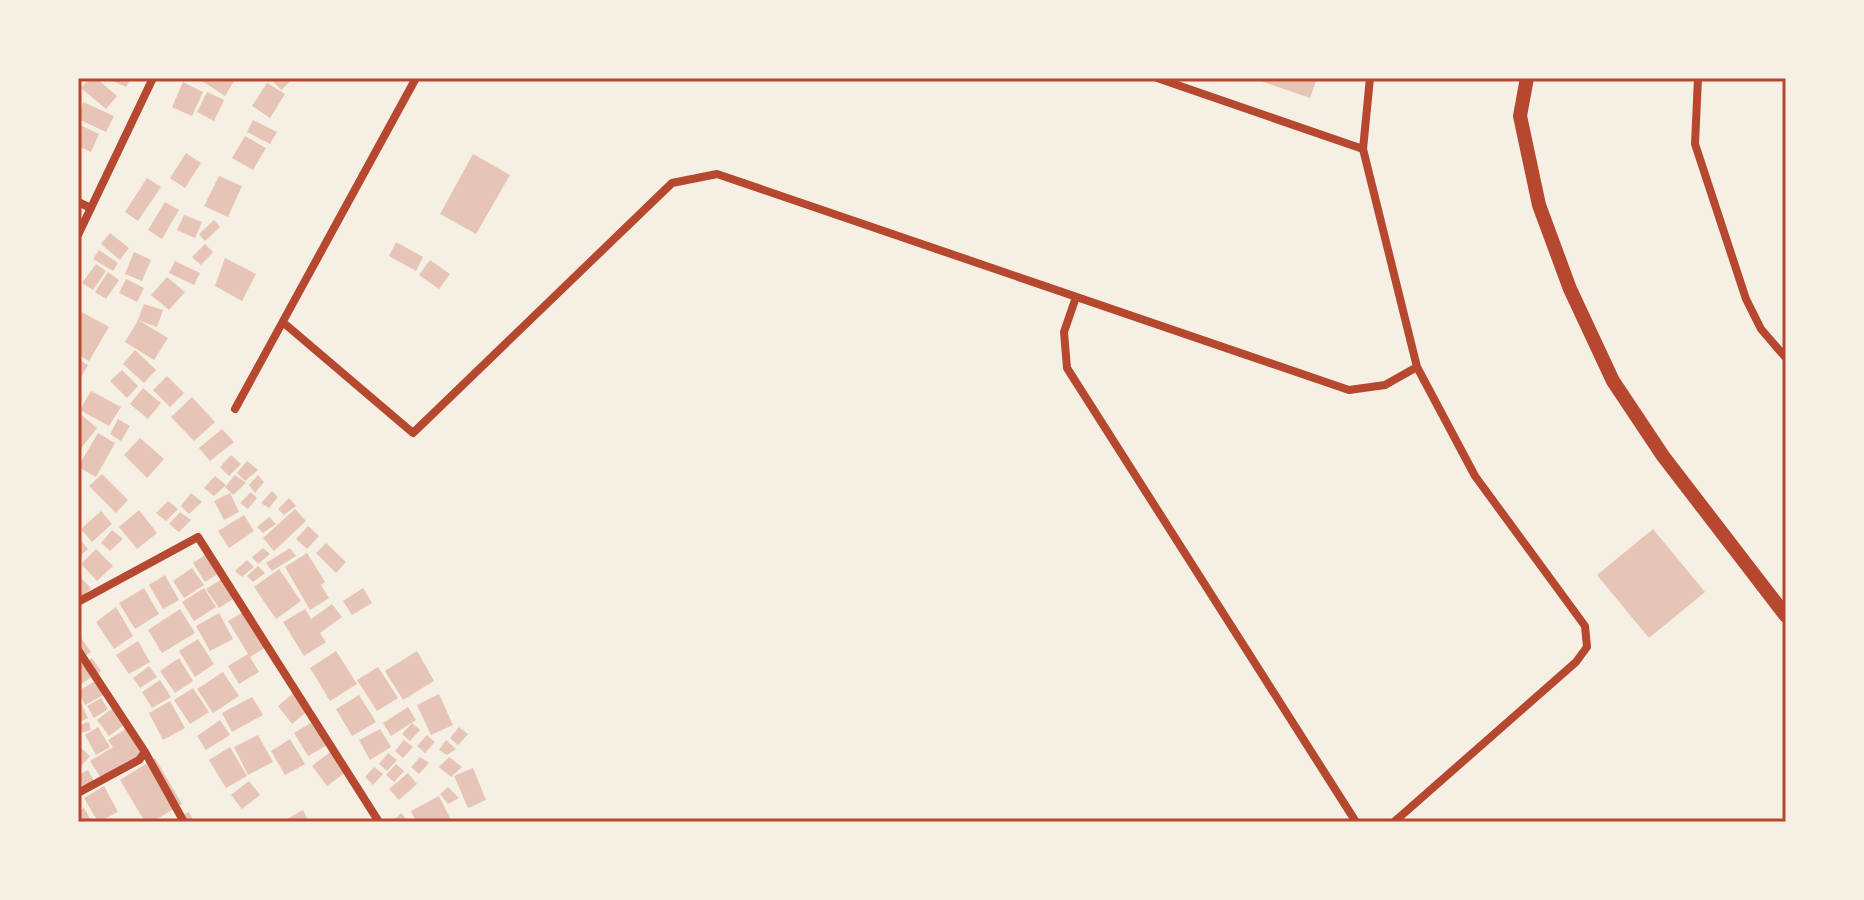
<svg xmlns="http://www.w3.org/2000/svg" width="1864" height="900" viewBox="0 0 1864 900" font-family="'Times New Roman',serif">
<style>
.building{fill:#e6c5b7}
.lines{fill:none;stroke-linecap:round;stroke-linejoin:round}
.minor{stroke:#b5482f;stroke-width:8}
.tertiary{stroke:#b5482f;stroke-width:14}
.neatline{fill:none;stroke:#b5482f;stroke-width:3}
</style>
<rect width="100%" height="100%" fill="#f6efe4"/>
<path class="building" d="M90 78H96L117 96 106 109 81 88Z
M106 78H131L126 87Z
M203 78H236L225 96 202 81Z
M270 78H294L281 90Z
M1252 78H1317L1310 98Z
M183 82 203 92 192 116 172 107Z
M267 83 285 94 270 118 252 106Z
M207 92 224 100 214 121 197 112Z
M83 102 114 116 106 132 78 119Z
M253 120 277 132 270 144 247 132Z
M78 124 99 134 91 152 78 146Z
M245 136 266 148 253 170 232 158Z
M186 153 201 163 185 188 170 178Z
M473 154 510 175 476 234 440 214Z
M219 176 242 186 228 217 204 206Z
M147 178 161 187 138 221 125 212Z
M165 202 179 210 162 239 148 230Z
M184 215 202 222 195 238 177 230Z
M214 220 220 227 205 241 199 234Z
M110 233 129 248 120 260 101 244Z
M396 242 423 257 416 271 389 256Z
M205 244 213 252 201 265 192 257Z
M99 250 118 263 113 271 93 259Z
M134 252 151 260 142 281 125 274Z
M225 258 256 274 242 301 215 286Z
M430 260 450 274 439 289 419 275Z
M175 261 200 273 194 285 169 273Z
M96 264 106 271 93 290 82 283Z
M108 272 119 280 106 299 95 292Z
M167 277 185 292 169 310 151 295Z
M126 279 144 288 137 302 119 293Z
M144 304 163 310 157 327 138 320Z
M78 310 109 327 89 361 78 355Z
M138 320 168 338 154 360 125 342Z
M135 350 156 370 144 383 123 364Z
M78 359 88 365 78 382Z
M122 370 138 386 127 398 110 381Z
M167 376 184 393 170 407 153 390Z
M143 388 161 403 148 419 130 404Z
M91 391 121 407 109 426 80 410Z
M192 397 215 422 194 441 171 417Z
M78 412 97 428 78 452Z
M118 419 130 426 121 441 110 434Z
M222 429 234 442 210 461 199 448Z
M98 433 115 443 96 477 78 467Z
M140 438 164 459 147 478 124 455Z
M231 455 241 464 229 476 220 467Z
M247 461 258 470 245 481 237 473Z
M102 474 128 500 116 513 89 486Z
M235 475 246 483 233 495 225 487Z
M258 475 264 482 255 493 249 485Z
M215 476 226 485 214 496 204 488Z
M272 491 278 497 269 508 261 503Z
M251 492 257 498 248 509 240 503Z
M191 493 202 502 189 514 181 506Z
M230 493 239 512 224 520 214 501Z
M289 498 296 506 284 515 278 509Z
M168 501 178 509 166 521 156 513Z
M295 509 306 521 274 551 263 538Z
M139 510 157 533 137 549 119 527Z
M101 511 112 524 92 542 81 529Z
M180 512 191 520 179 532 169 524Z
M244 515 254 531 229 548 218 531Z
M269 517 276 524 263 533 257 527Z
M308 526 319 536 307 549 296 539Z
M1653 529 1705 592 1649 638 1597 575Z
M112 530 123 539 110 551 101 543Z
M78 537 88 549 78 558Z
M326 543 346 562 336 573 316 553Z
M263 548 270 554 258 564 252 557Z
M290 548 296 556 272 571 266 563Z
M96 549 113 566 97 581 81 564Z
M211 551 224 570 205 582 193 563Z
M307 553 325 582 321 585 329 598 310 610 285 567Z
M247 560 254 567 242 577 235 571Z
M258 566 265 573 253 582 247 576Z
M192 568 204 585 184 598 173 581Z
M279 569 301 601 276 619 254 587Z
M78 575 91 588 78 601Z
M165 575 179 600 163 609 149 585Z
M225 577 238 596 219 608 206 589Z
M144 588 159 614 135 629 119 603Z
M204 588 216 607 194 621 182 602Z
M363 588 372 603 352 615 343 601Z
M332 604 342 617 320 633 326 642 304 656 283 622 305 609 311 619Z
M116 607 133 636 114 649 96 622Z
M180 609 195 633 162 653 148 630Z
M247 610 269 645 250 657 259 672 239 684 228 666 248 654 228 621Z
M219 613 233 639 210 651 196 626Z
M78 634 91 652 78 661Z
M198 639 214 664 195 677 179 651Z
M138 641 150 662 129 674 116 655Z
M336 651 357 684 330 701 310 668Z
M417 651 434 681 403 700 385 671Z
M92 658 101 671 78 686V667Z
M179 658 193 681 175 693 160 671Z
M149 666 157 677 140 688 133 678Z
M378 667 398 698 377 711 357 680Z
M223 672 239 696 213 713 197 689Z
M99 679 107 693 85 705 78 691Z
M160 680 171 697 152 708 142 692Z
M193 688 209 712 190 724 174 700Z
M296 691 311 708 292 724 278 706Z
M439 694 453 725 431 735 417 705Z
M359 695 376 722 352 736 336 709Z
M78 697 88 718 78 723Z
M252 697 263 715 232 732 222 713Z
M101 698 108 709 94 718 87 706Z
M170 701 185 728 163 740 149 713Z
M114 707 125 724 109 736 97 720Z
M408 707 416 720 391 736 383 723Z
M317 719 331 743 308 756 294 733Z
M220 720 230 735 206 750 197 736Z
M89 722 91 730 78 734V725Z
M412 723 420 730 410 741 402 734Z
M130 726 148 752 101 778 90 761 113 747 108 740Z
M98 727 110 747 96 755 85 735Z
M459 727 468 734 458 745 450 738Z
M380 729 391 747 370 760 359 740Z
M258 735 273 762 248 775 234 747Z
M427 735 435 742 425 753 417 746Z
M290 739 305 764 285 775 271 751Z
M404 740 413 747 403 758 395 751Z
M446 740 456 749 447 755 439 750Z
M78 745 90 756 82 765 78 762Z
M230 747 247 776 226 788 209 760Z
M334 749 349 770 327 786 312 766Z
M388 753 397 760 387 771 379 764Z
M420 757 429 763 419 774 411 767Z
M449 757 462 767 451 777 439 767Z
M155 758 182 804 152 822H145L120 780Z
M396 764 404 771 394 782 386 775Z
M374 767 383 774 373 785 365 777Z
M473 768 486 800 468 808 454 776Z
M88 770 95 783 84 788 78 775Z
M408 773 417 784 399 800 389 789Z
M249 781 260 795 242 809 231 795Z
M104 786 118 812 98 822 84 798Z
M448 787 459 798 448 804 440 794Z
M439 796 452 822H416L411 811Z
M84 808 92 822H78V811Z
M303 810 309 822H282Z
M189 812 194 822H170Z
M401 813 409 822H392Z"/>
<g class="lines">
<path class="minor" d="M1157 78 1363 149
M1370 78 1363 149 1417 367 1475 476 1585 626 1587 647 1576 662 1394 822
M1698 78 1695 144 1746 299 1761 329 1786 358
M78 202 91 208
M78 235 153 78
M1076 297 1064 332 1067 368 1356 822
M285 324 413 433 672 183 717 174 1349 390 1385 385 1417 367
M235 409 416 78
M78 602 198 537 379 822
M78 650 145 752 184 822
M78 793 139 760 145 752"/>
<path class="tertiary" d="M1527 78 1520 116 1539 205 1570 289 1613 381 1663 456 1786 616"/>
</g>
<rect width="1864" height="900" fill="none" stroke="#f6efe4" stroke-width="160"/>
<rect x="80" y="80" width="1704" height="740" class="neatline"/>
</svg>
